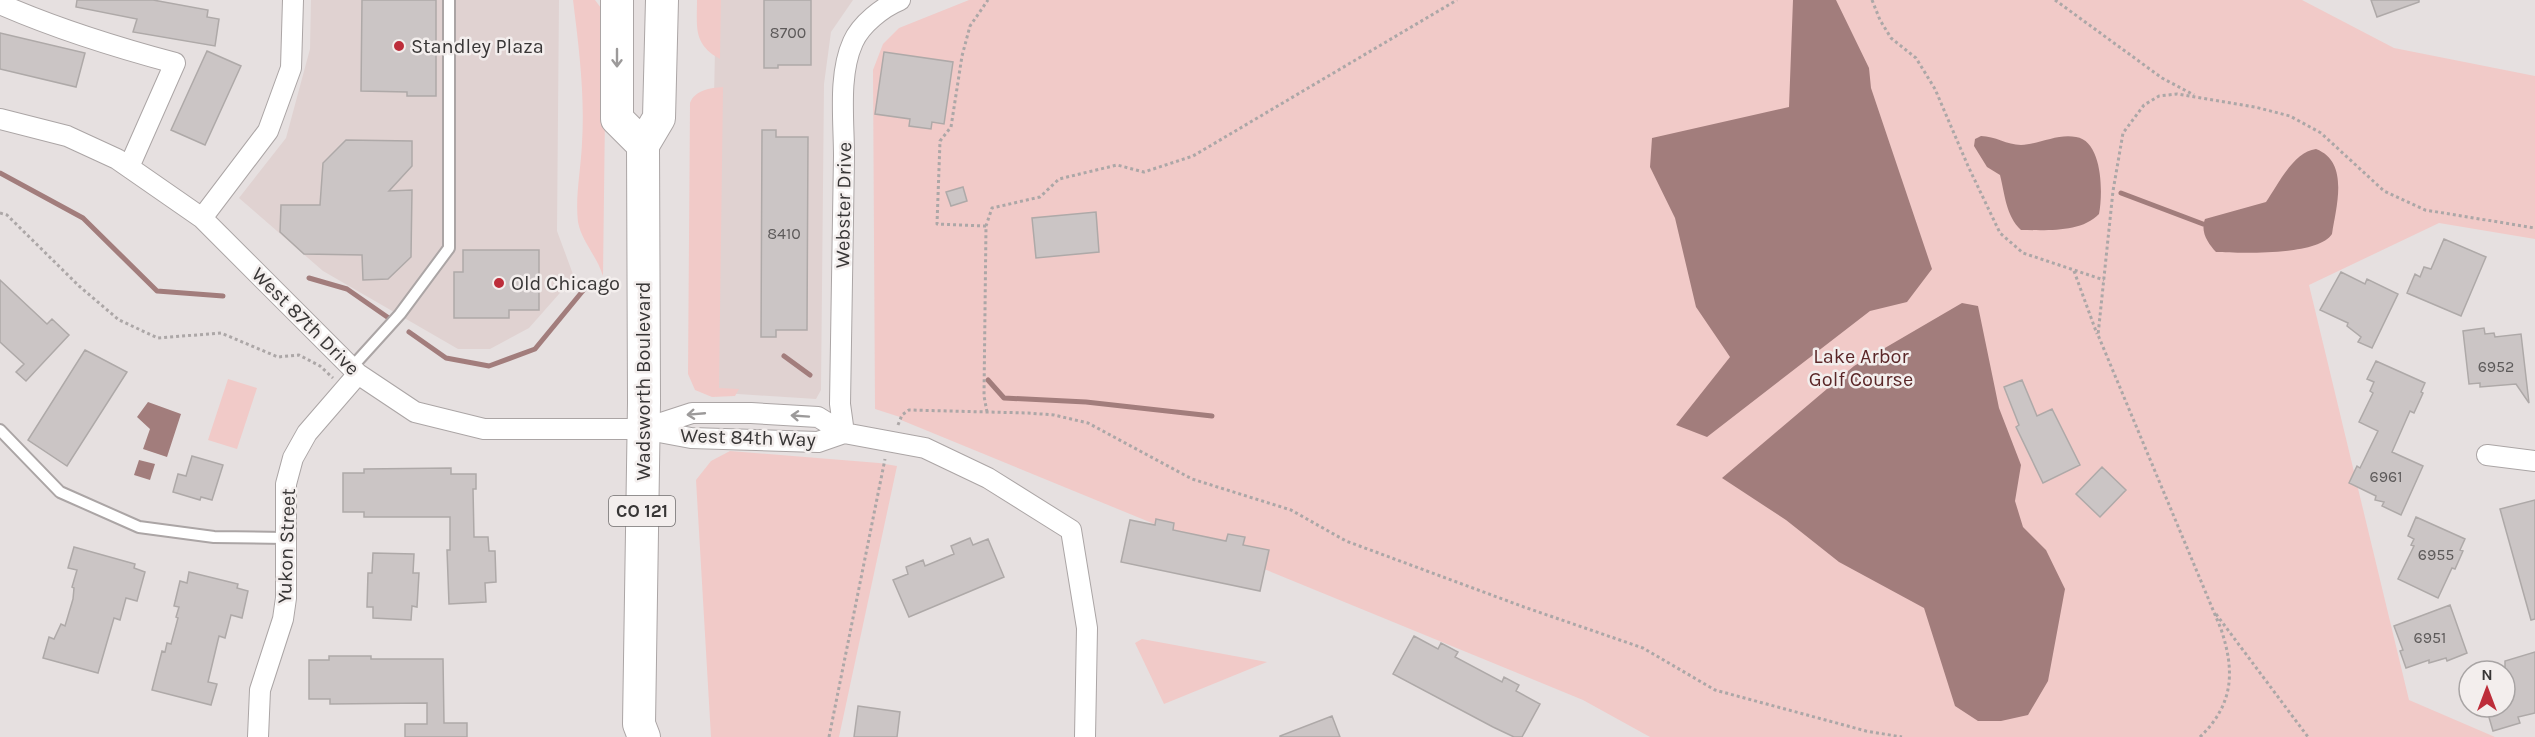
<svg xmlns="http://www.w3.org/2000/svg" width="2535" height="737" viewBox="0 0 2535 737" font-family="Karla,sans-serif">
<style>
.built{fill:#e0d2d1}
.green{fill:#f1cac8}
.water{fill:#a27d7c}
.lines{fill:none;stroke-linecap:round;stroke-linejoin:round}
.stream{stroke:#a27d7c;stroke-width:5}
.building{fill:#cbc5c5;stroke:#aea9a8;stroke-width:1.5}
.lane-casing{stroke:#aba5a5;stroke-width:14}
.street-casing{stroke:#aba5a5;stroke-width:22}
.primary-casing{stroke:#aba5a5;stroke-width:34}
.path{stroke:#aca7a7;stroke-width:3;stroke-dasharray:3 3;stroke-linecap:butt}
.lane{stroke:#fff;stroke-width:10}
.street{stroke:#fff;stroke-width:20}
.primary{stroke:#fff;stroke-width:32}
.oneway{stroke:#9c9a9a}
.poi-dot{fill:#bd2d3a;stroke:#f3eeed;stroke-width:2}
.labels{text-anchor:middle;stroke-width:5;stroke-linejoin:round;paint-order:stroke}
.number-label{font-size:16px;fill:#5d5a5a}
.shield{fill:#f3eeed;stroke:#706d6d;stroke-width:1.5}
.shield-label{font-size:18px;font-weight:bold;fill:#383636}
.poi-label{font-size:20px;fill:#383636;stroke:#f3eeed;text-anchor:start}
.street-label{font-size:20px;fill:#383636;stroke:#f3eeed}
.park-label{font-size:20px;fill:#5b2728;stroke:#f3eeed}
</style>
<rect width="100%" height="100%" fill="#e6e0e0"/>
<path class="built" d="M311 0H559L557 231 574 277 529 328 490 349H458L323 271 239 198 286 138 310 49Z
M716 0H853L831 32 824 84 821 390 816 399 708 392Z"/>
<path class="green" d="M573 0H595L601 8 606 33 603 276C597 256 582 242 578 222 575 197 581 169 582 143 585 95 579 48 573 0Z
M697 0H721L720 59C693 44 697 28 697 0Z
M969 0H2302L2394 48 2535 76V239L2439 223 2309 285 2409 700 2495 737H1650L1583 700 901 420 900 417 875 409 873 70 883 44 899 28Z
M723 87 719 388 739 389 735 396 712 397 695 390 688 374 690 103C695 90 710 88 723 87Z
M228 379 257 388 237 449 208 440Z
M730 451 879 463 897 466 839 737H711L696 480 711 461Z
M1142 639 1267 662 1164 704 1135 643Z"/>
<path class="water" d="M1793 0H1836L1869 68 1871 88 1932 269 1907 302 1870 311 1707 437 1676 425 1730 357 1696 307 1675 218 1650 167 1652 138 1789 107Z
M1981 136C1995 136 2007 145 2021 145 2039 144 2059 133 2076 137 2103 141 2103 194 2099 214 2081 233 2046 230 2021 230 2006 216 2005 195 2000 175L1987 167 1974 146 1975 139Z
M2316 149C2350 162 2336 207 2332 234 2318 256 2241 253 2216 252 2208 243 2200 232 2205 219L2266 202C2278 185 2293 152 2316 149Z
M1962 303 1978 306 1999 408 2021 465 2015 501 2023 527 2046 550 2065 589 2048 681 2028 715 2001 721H1978L1955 706 1924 608 1839 562 1786 520 1722 478 1854 366Z
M148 402 181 414 167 457 143 449 150 429 137 417Z
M139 460 155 464 150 480 134 475Z"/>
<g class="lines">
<path class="stream" d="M0 173 83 218 157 291 223 296
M2121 193 2203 224
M309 278 347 289 393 321
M409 332 446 358 489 366 535 349 586 287 600 285
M784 356 810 375
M988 380 1004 398 1086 402 1212 416"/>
</g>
<path class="building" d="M77 0H153L208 10 207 17 219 19 215 46 133 32 137 19 76 7Z
M362 0H436V96H407V92L361 91Z
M764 0H811V65H778V68H764Z
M2371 0H2419V2L2377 17Z
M0 33 85 53 76 87 0 69Z
M207 51 241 66 205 145 171 130Z
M884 52 953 62 944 124 932 122 931 129 909 126 910 119 875 114Z
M762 130H776V137H808L807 330H776V337H761Z
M346 140 412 141V166L389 191 412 190 411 257 388 279 363 280 362 255 304 254 280 232 281 205H320L323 163Z
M963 187 967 201 951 206 946 192Z
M1096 212 1099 252 1036 258 1032 218Z
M2444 239 2486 257 2461 316 2407 293 2415 274 2420 277 2424 267 2431 269Z
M463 250H539V310H509V318H454V272H463Z
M2341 272 2365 284 2367 279 2398 294 2372 348 2358 342 2361 337 2347 326 2348 323 2320 310Z
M0 280 47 324 52 319 69 335 26 381 16 372 24 364 0 342Z
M2484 328 2485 334 2494 333 2495 337 2521 334 2529 403 2516 384 2480 387V383L2469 384 2463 331Z
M85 350 127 372 67 466 28 440Z
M2376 361 2425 383 2421 392 2423 393 2414 413 2410 411 2392 452 2423 466 2401 515 2382 506 2384 502 2375 500 2376 496 2349 483 2357 466 2360 468 2378 431 2359 422 2373 393 2370 391 2374 382 2367 379Z
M2022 380 2037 416 2052 409 2080 465 2043 483 2016 427 2019 425 2004 387Z
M192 456 223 465 212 500 201 497 200 500 173 492 178 474 186 476Z
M2102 467 2126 490 2100 517 2076 494Z
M451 468V474H476V489H473L474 537H488L489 551H495L496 582 485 583 486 602 449 604 447 550H450V517H364V512H343V473H364V469Z
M2535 500V619L2531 620 2500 509Z
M2416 517 2465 539 2460 550 2463 551 2455 569 2452 568 2438 598 2398 579 2414 546 2411 545 2414 539 2408 536Z
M1156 519 1174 523 1173 530 1226 541 1228 534 1245 537 1243 545 1269 550 1260 591 1121 562 1130 520 1155 525Z
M970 538 973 545 988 539 1004 577 909 617 893 580 908 574 906 567 923 560 925 566 954 554 951 546Z
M74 547 135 564 134 568 145 572 137 601 126 598 120 620 114 618 98 673 43 658 49 637 54 639 61 624 65 626 73 599 74 588 72 587 77 570 68 568Z
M373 553 414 554 413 573H419L417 607 412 606 411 620 373 618V607H367L368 573H372Z
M189 572 238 584 237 588 248 591 242 618 231 615 225 638 219 636 208 682 217 684 211 705 152 690 162 651 165 652 167 643 171 644 178 618 176 617 179 607 174 606 180 581 187 583Z
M2450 605 2467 653 2447 661 2446 658 2429 663V660L2406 668 2400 651 2403 650 2394 626Z
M1414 636 1438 649 1441 643 1458 652 1455 657 1502 682 1504 677 1519 685 1516 691 1540 704 1522 737H1514L1493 727 1393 674Z
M2535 652V713L2518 717 2520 723 2493 731 2486 707H2505V661Z
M329 656H371V659H443L444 723H467V737H405V724H427V703L330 704V699H309V660H329Z
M858 706 900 712 897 737H854Z
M1332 716 1340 737H1280V736Z"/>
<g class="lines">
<defs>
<path id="lane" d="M352 367 400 314 449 248V0
M0 430 60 492 139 527 214 537 285 538"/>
<path id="street" d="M0 4C57 29 115 47 175 63L129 167
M0 119 67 136 117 159 202 218 358 374 415 412 484 429H643L691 438 818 442 844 433
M202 218 268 131 291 68 293 0
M646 428 692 413H751L818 417 844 433 925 448 988 478 1071 530 1087 628 1085 737
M844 433 840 404C842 321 842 238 844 156 844 120 838 75 853 42 861 24 883 7 900 0
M2487 455 2535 461
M258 737 260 690 283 619 286 598V484L293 458 307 433 358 374"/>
<path id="primary" d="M617 0V119L643 145
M644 737 639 724 644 403 643 145 659 118 662 0"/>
</defs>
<use href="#lane" class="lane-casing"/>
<use href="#street" class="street-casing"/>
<use href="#primary" class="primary-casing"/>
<path class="path" d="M1872 0 1880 20 1891 38 1916 58 1935 89 1968 166 2000 233 2023 253 2104 280
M2055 0 2162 78 2194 95
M0 213 7 215 79 286 119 320 158 338 221 333 278 357 299 355 320 366 333 378
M986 226 937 224 940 141 951 127 962 56 970 26 988 0
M2074 271 2097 334
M987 412 984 396 986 226 992 208 1040 197 1059 179 1117 165 1144 172 1193 156 1457 0
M898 425 902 415 909 410 1028 413 1054 415 1088 423 1192 479 1291 510 1346 541 1524 607 1643 648 1715 690 1866 731 1902 737
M2216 614 2308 737
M829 737 885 459
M2200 737C2234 704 2235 671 2221 629L2098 335 2113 191 2123 133 2144 105 2159 96 2177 94 2255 107 2290 116 2321 133 2384 191 2425 210 2535 228"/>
<use href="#lane" class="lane"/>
<use href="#street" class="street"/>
<use href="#primary" class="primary"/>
</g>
<defs><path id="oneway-shaft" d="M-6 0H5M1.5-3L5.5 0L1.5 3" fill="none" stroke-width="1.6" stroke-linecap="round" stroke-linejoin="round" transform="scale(1.5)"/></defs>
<g class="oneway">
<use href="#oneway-shaft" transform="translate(617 58) rotate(90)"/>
<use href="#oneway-shaft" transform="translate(696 414) rotate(175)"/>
<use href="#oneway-shaft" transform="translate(800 416) rotate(-176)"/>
</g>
<g class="poi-dot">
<circle cx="399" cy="46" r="6"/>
<circle cx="499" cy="283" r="6"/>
</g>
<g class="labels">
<g class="number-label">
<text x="788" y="38">8700</text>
<text x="784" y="239">8410</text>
<text x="2496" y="372">6952</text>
<text x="2386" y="482">6961</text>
<text x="2436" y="560">6955</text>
<text x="2430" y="643">6951</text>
</g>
<rect class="shield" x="609" y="496" width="66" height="30" rx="4.5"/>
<g class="shield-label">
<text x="642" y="517">CO 121</text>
</g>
<g class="poi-label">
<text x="411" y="53">Standley Plaza</text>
<text x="511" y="290">Old Chicago</text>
</g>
<g class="street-label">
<text transform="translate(843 205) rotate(-89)" y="7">Webster Drive</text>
<text transform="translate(306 321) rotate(45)" y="7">West 87th Drive</text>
<text transform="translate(643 381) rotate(-90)" y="7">Wadsworth Boulevard</text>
<text transform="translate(748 437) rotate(2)" y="7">West 84th Way</text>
<text transform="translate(286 546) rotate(-88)" y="7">Yukon Street</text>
</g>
<g class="park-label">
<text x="1861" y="363">Lake Arbor<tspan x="1861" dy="23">Golf Course</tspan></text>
</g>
</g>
<g transform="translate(2487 689)"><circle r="28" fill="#f3eeed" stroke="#a8a4a4" stroke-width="1.5"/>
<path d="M0-4.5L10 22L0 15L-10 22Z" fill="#bd2d3a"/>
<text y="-9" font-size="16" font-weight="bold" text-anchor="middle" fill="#383636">N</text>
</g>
</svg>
